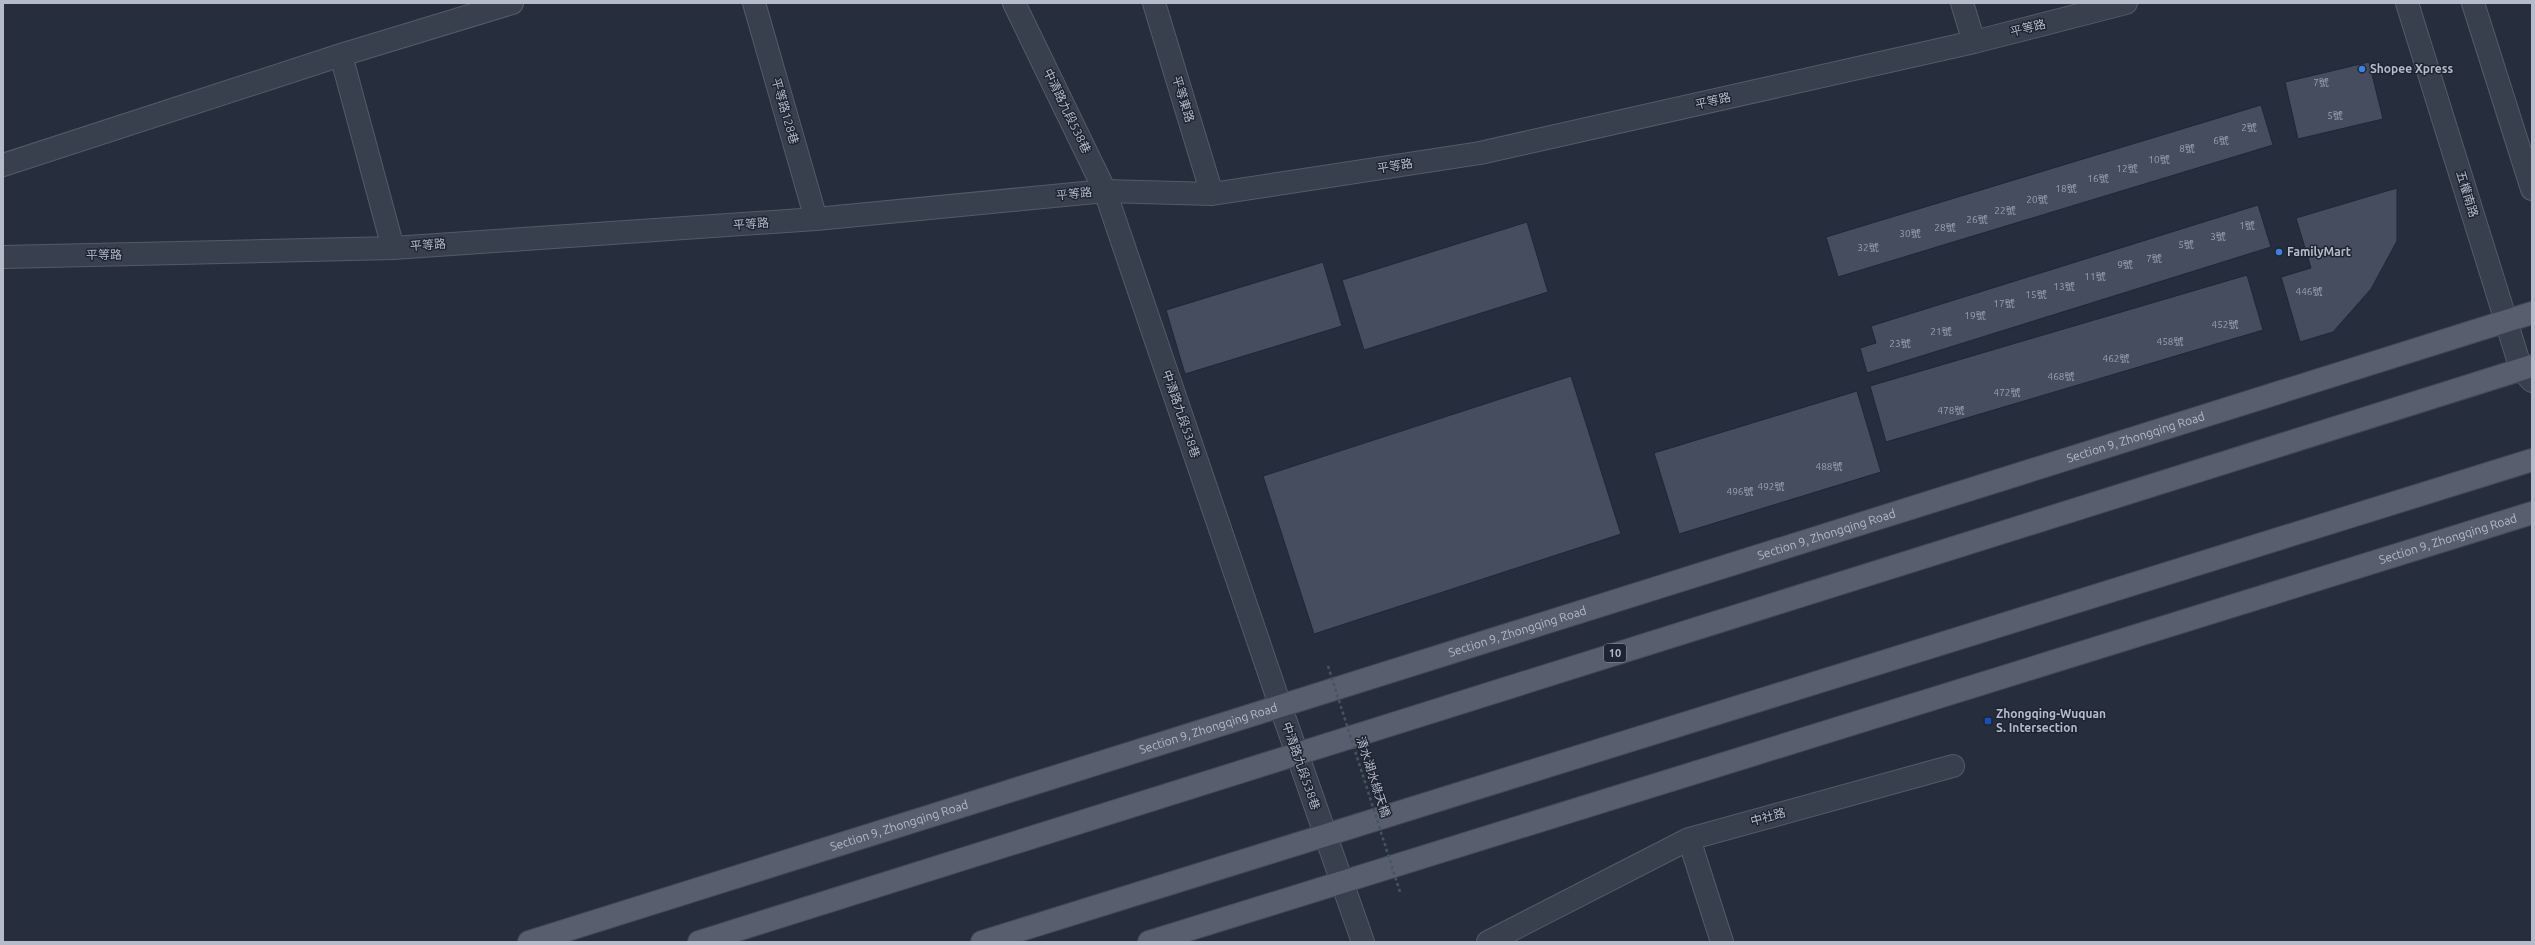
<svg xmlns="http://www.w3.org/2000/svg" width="2535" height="945" viewBox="0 0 2535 945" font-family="Ubuntu,'Noto Sans TC',sans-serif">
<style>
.building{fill:#454d5e;stroke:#202734}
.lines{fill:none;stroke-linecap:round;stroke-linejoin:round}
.minor-casing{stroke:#545b68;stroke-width:24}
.major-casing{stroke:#424956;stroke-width:24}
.minor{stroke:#39404d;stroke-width:22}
.major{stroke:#585e6d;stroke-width:22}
.path-bridge{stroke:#45565b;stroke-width:2.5;stroke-dasharray:3 3;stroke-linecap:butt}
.shop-dot{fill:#3f7fe0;stroke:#1e2532;stroke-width:1.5}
.transit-dot{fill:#1a4fb4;stroke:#1e2532;stroke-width:1.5}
.labels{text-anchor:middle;stroke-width:3;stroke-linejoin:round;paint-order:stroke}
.number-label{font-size:10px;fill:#99a0ae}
.shield{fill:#1e2532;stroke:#888e9b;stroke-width:1}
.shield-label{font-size:11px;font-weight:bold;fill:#b5bbc8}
.street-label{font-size:12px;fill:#b5bbc8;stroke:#1e2532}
.poi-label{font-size:12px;font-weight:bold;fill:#b5bbc8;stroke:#1e2532;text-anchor:start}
</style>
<rect width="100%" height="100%" fill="#262d3d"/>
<path class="building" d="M2369 62 2383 119 2298 139 2285 82Z
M2261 105 2273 145 1838 277 1826 237Z
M2397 188V241L2371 289 2333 332 2300 342 2281 277 2311 268 2296 218Z
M2258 205 2271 247 1867 373 1860 348 1876 343 1871 326Z
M1527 222 1548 292 1364 350 1342 280Z
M1323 262 1342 326 1185 374 1166 310Z
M2247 275 2263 330 1886 442 1870 386Z
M1571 376 1621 534 1314 634 1263 476Z
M1857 391 1881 472 1679 534 1654 453Z"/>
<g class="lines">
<defs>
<path id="minor" d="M754 3 816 219
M1014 3 1105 191 1280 705 1363 942
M1154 3 1212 194
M1962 3 1974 42
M2407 3 2521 369 2532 381
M2473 3 2532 189
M341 55 393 248
M3 165 341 55 512 3
M3 257 393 248 816 219 1105 191 1212 194 1480 153 1974 42 2126 3
M1689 839 1722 942
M1488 942 1689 839 1953 766"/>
<g id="major">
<path id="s1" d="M529 942 2532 313"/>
<path d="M699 942 2532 366"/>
<path d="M982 942 2532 460"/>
<path id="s2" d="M1149 942 2532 513"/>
</g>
</defs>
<use href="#minor" class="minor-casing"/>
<use href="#major" class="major-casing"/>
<use href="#minor" class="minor"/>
<use href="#major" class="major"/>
<path class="path-bridge" d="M1328 666 1400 892"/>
</g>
<g class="shop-dot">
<circle cx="2362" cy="69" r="4"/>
<circle cx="2279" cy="252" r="4"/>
</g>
<rect class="transit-dot" x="1984" y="717" width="8" height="8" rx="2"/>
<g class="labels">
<g class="number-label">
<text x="2321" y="86">7號</text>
<text x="2335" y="119">5號</text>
<text x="2249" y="131">2號</text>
<text x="2221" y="144">6號</text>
<text x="2187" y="152">8號</text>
<text x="2159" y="163">10號</text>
<text x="2127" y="172">12號</text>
<text x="2098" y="182">16號</text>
<text x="2066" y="192">18號</text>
<text x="2037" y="203">20號</text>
<text x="2005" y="214">22號</text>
<text x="1977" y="223">26號</text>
<text x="2247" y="229">1號</text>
<text x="1945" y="231">28號</text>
<text x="1910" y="237">30號</text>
<text x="2218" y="240">3號</text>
<text x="2186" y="248">5號</text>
<text x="1868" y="251">32號</text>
<text x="2154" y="262">7號</text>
<text x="2125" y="268">9號</text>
<text x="2095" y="280">11號</text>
<text x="2064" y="290">13號</text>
<text x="2309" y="295">446號</text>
<text x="2036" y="298">15號</text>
<text x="2004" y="307">17號</text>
<text x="1975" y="319">19號</text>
<text x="2225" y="328">452號</text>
<text x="1941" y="335">21號</text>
<text x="2170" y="345">458號</text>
<text x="1900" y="347">23號</text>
<text x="2116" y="362">462號</text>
<text x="2061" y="380">468號</text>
<text x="2007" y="396">472號</text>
<text x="1951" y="414">478號</text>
<text x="1829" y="470">488號</text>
<text x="1771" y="490">492號</text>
<text x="1740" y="495">496號</text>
</g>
<rect class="shield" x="1604" y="644" width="22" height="18" rx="3"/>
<g class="shield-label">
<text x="1615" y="657">10</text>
</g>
<g class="street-label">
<text transform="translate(2028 28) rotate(-14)" y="4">平等路</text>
<text transform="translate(1183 99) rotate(73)" y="4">平等東路</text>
<text transform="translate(1713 101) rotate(-13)" y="4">平等路</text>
<text transform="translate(785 111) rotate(74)" y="4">平等路128巷</text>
<text transform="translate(1067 111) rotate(64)" y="4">中清路九段538巷</text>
<text transform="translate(1395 166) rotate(-9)" y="4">平等路</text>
<text transform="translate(1074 194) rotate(-6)" y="4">平等路</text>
<text transform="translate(2467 194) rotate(73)" y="4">五權南路</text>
<text transform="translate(751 224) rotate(-4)" y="4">平等路</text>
<text transform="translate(428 245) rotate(-4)" y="4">平等路</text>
<text transform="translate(104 255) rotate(-1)" y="4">平等路</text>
<text transform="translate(1181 414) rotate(71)" y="4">中清路九段538巷</text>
<text dy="4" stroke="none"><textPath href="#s1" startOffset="1684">Section 9, Zhongqing Road</textPath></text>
<text dy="4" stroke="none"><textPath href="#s1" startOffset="1360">Section 9, Zhongqing Road</textPath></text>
<text dy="4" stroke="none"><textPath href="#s2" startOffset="1360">Section 9, Zhongqing Road</textPath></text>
<text dy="4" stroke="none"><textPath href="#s1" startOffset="1036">Section 9, Zhongqing Road</textPath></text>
<text dy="4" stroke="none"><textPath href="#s1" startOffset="712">Section 9, Zhongqing Road</textPath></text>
<text transform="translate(1301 766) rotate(71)" y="4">中清路九段538巷</text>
<text transform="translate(1373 777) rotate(72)" y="4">清水湖水綠天橋</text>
<text transform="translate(1768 817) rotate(-15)" y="4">中社路</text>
<text dy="4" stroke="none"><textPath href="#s1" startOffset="388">Section 9, Zhongqing Road</textPath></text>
</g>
<g class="poi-label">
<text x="2370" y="73">Shopee Xpress</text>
<text x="2287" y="256">FamilyMart</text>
<text x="1996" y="718">Zhongqing-Wuquan<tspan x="1996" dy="14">S. Intersection</tspan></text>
</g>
</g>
<rect width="2535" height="945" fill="none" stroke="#b5bbc8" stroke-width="8"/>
</svg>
